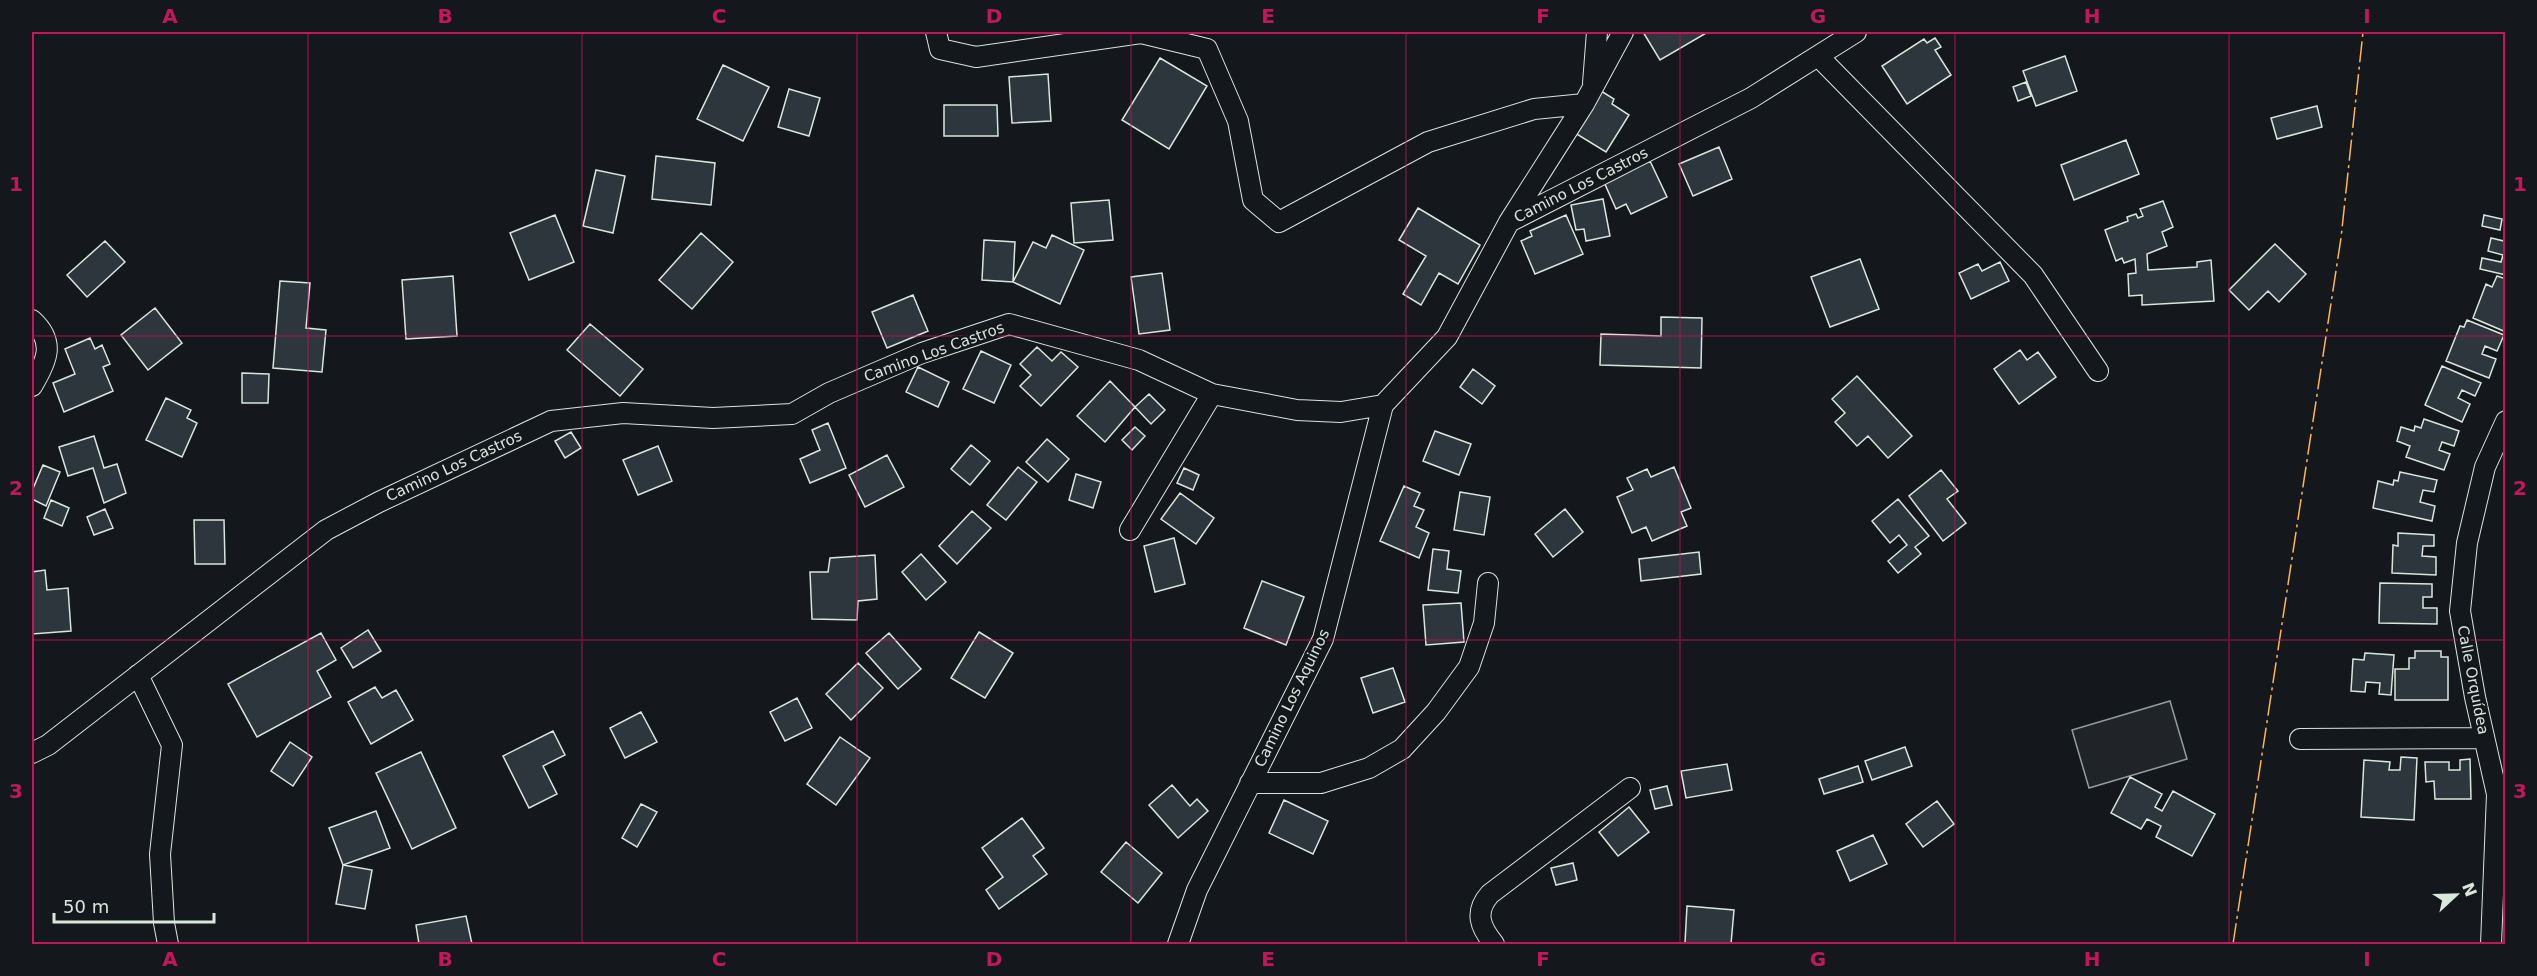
<svg xmlns="http://www.w3.org/2000/svg" width="2537" height="976" viewBox="0 0 2537 976" font-family="'DejaVu Sans',sans-serif">
<style>
.green{fill:#202428;stroke:#939e99;stroke-width:1.5}
.building{fill:#2c363c;stroke:#d8e6dc;stroke-width:1.5}
.lines{fill:none;stroke-linecap:round;stroke-linejoin:round}
.minor-casing{stroke:#d8e6dc;stroke-width:22}
.minor{stroke:#14181c;stroke-width:20}
.power{stroke:#ffb74d;stroke-width:1.5;stroke-dasharray:21 4.5 3 4.5;stroke-linecap:butt}
.grid{fill:none;stroke:#c2185b;stroke-width:1.5;stroke-opacity:0.55}
.labels{text-anchor:middle;stroke-width:4.5;stroke-linejoin:round;paint-order:stroke}
.street-label{font-size:15px;fill:#d8e6dc;stroke:#14181c}
.neatline{fill:none;stroke:#c2185b;stroke-width:2}
.grid-label{font-size:20px;text-anchor:middle;font-weight:bold;fill:#c2185b}
</style>
<rect width="100%" height="100%" fill="#14181c"/>
<path class="green" d="M2170 701 2187 759 2089 788 2072 730Z"/>
<path class="building" d="M1643 32H1708L1660 60Z
M1935 38 1941 47 1935 50 1951 75 1907 104 1882 66 1924 39 1927 43Z
M2065 56 2077 91 2036 106 2023 71Z
M1160 58 1207 86 1169 149 1122 120Z
M723 65 769 87 743 141 697 119Z
M1048 74 1051 121 1012 123 1009 77Z
M2026 82 2031 96 2018 101 2013 87Z
M789 89 820 98 809 136 778 127Z
M1601 91 1614 99 1612 104 1629 115 1606 152 1575 133Z
M944 105H997L998 136H944Z
M2317 106 2322 127 2277 139 2271 118Z
M2126 140 2139 174 2074 200 2061 165Z
M1719 147 1732 179 1693 196 1679 164Z
M656 156 715 163 711 205 652 199Z
M1650 161 1667 197 1631 214 1626 204 1616 209 1604 182Z
M596 170 625 176 613 233 583 226Z
M1603 199 1610 236 1586 241 1584 229 1576 230 1571 205Z
M1109 200 1113 240 1074 243 1071 203Z
M2163 201 2173 227 2162 232 2167 246 2147 254 2148 270 2197 267V262L2211 260 2214 301 2142 305V295L2129 296 2128 274 2136 273 2135 259 2124 263 2122 258 2116 261 2105 230 2128 221 2127 217 2136 214 2138 218 2143 216 2140 209Z
M1418 208 1480 245 1458 284 1439 273 1421 305 1403 294 1426 256 1399 240Z
M555 215 574 262 529 280 510 233Z
M1566 215 1583 254 1535 274 1521 241 1532 236 1530 231Z
M2484 215 2502 219 2500 230 2482 226Z
M701 233 733 262 692 309 659 280Z
M1052 235 1084 250 1060 304 1013 282 1033 242 1046 248Z
M2506 236V275L2480 269 2482 258 2501 262 2503 255 2488 251 2491 238 2504 241Z
M984 240 1015 242 1013 282 982 280Z
M105 241 125 262 87 297 67 275Z
M2275 244 2306 274 2279 302 2268 291 2249 310 2229 290Z
M1860 259 1879 309 1830 327 1811 277Z
M2000 262 2009 281 1971 299 1959 273 1978 264 1982 271Z
M1162 273 1170 330 1139 334 1131 277Z
M453 276 457 336 406 339 402 280Z
M2497 276 2506 279V332L2473 318 2486 284 2492 287Z
M280 281 310 283 306 328 326 330 322 372 273 368Z
M913 295 928 331 887 348 872 312Z
M155 308 182 343 148 370 121 335Z
M1661 317 1702 318 1701 368 1600 365 1601 334 1661 336Z
M2467 320 2504 335 2497 351 2485 346 2482 354 2496 359 2489 378 2446 361 2460 326 2464 327Z
M590 324 643 369 620 396 567 350Z
M90 338 95 349 102 345 110 364 103 367 113 391 64 412 53 383 75 374 65 349Z
M1037 347 1052 361 1061 352 1078 367 1041 406 1020 386 1031 375 1020 364Z
M2020 350 2027 360 2038 352 2056 377 2019 404 1994 369Z
M981 351 1011 365 994 403 963 389Z
M2442 366 2481 383 2475 396 2462 390 2458 398 2470 404 2462 422 2425 405Z
M918 367 949 382 938 407 906 392Z
M1473 369 1495 386 1482 404 1460 387Z
M242 373 269 374 268 403H242Z
M1857 376 1912 436 1888 458 1868 436 1857 446 1835 422 1845 413 1832 399Z
M1110 381 1135 407 1105 442 1077 416Z
M1149 394 1165 410 1151 424 1135 407Z
M166 398 191 410 187 418 197 423 182 457 146 440Z
M2424 419 2459 431 2454 446 2442 442 2439 450 2450 454 2444 470 2406 457 2410 446 2397 441 2401 427 2414 431 2415 426 2421 428Z
M828 423 846 468 810 483 800 459 820 450 812 430Z
M1135 427 1145 436 1132 450 1122 440Z
M1435 431 1471 444 1459 475 1423 461Z
M571 432 581 448 565 458 555 441Z
M94 436 104 468 117 464 126 493 104 503 93 468 68 476 59 447Z
M1047 439 1069 459 1048 482 1026 462Z
M971 445 990 461 970 485 951 469Z
M658 446 672 481 638 495 623 460Z
M887 455 904 487 865 507 849 475Z
M43 465 60 472 46 506 32 499V491Z
M1018 467 1037 482 1006 520 987 505Z
M1674 467 1691 508 1681 512 1687 526 1652 541 1646 527 1632 533 1617 497 1633 490 1627 478 1647 469 1651 477Z
M1184 468 1199 475 1193 490 1177 483Z
M1941 470 1958 491 1947 499 1966 523 1943 541 1909 496Z
M2400 472 2437 480 2434 492 2423 490 2420 502 2435 506 2432 521 2373 508 2378 481 2393 485 2394 480 2398 481Z
M1076 474 1101 482 1093 508 1069 500Z
M1404 486 1420 493 1414 506 1424 510 1416 527 1429 533 1419 558 1380 541Z
M1460 492 1490 497 1484 535 1454 530Z
M1180 493 1214 518 1196 544 1161 519Z
M1898 499 1929 536 1915 547 1921 554 1898 573 1888 561 1907 545 1899 535 1890 543 1872 521Z
M51 500 69 508 62 526 44 518Z
M105 509 113 528 94 535 87 517Z
M1565 509 1583 532 1553 557 1535 534Z
M972 511 991 528 957 564 939 546Z
M194 520H224L225 564H195Z
M2398 533 2434 535V546H2423L2422 556 2436 557V575L2392 573 2393 545 2398 546Z
M1174 538 1185 584 1155 592 1144 546Z
M1433 549 1449 551 1447 569 1461 571 1458 593 1428 590Z
M1699 552 1701 574 1641 581 1639 559Z
M921 554 946 582 926 600 902 572Z
M875 555 877 599 858 601 857 620 812 619 810 572H828L830 558Z
M45 570 47 590 68 588 71 631 32 634V572Z
M1262 581 1304 597 1286 645 1244 628Z
M2380 583 2432 584V597H2423V608H2437V624L2379 623Z
M1461 603 1464 642 1426 645 1423 605Z
M368 630 381 651 353 668 341 648Z
M979 632 1013 653 985 698 951 678Z
M321 633 336 660 317 671 331 697 257 737 228 684Z
M889 633 921 669 898 689 866 653Z
M2415 651H2441V657H2448V700H2395V669H2409V658H2415Z
M2365 653 2394 655 2391 695 2379 694 2380 683 2366 682 2365 692 2351 691 2353 659 2364 660Z
M858 663 883 688 851 720 826 694Z
M1393 668 1405 702 1373 713 1361 678Z
M375 687 382 698 396 690 413 720 371 744 348 702Z
M797 698 812 728 785 741 770 712Z
M641 712 657 742 625 758 610 728Z
M553 731 565 755 543 766 557 794 529 808 503 756Z
M840 737 870 758 836 805 807 784Z
M290 742 312 757 293 786 271 771Z
M1905 747 1912 766 1872 780 1865 761Z
M421 752 456 828 412 849 376 773Z
M2401 757 2417 758 2414 820 2361 817 2364 760 2390 762 2389 770H2400Z
M2470 759 2471 799H2435L2434 781 2426 782 2425 762H2449V770H2460V760Z
M1727 764 1732 790 1686 798 1681 771Z
M1858 766 1863 782 1824 794 1819 779Z
M2130 777 2162 794 2155 807 2162 811 2173 791 2215 814 2192 856 2156 837 2161 826 2147 819 2141 829 2111 813Z
M1172 785 1190 806 1197 799 1208 811 1178 838 1149 805Z
M1667 786 1672 805 1655 809 1650 790Z
M1284 800 1328 821 1313 854 1269 833Z
M1937 801 1954 824 1923 847 1906 824Z
M641 804 657 812 637 847 622 838Z
M1629 807 1649 832 1618 856 1599 832Z
M376 811 390 848 343 865 329 828Z
M1022 818 1044 848 1033 856 1047 874 999 909 986 890 1003 877 982 848Z
M1873 835 1887 864 1850 881 1837 851Z
M1126 842 1162 873 1138 903 1101 872Z
M1573 863 1577 880 1556 885 1551 868Z
M343 865 372 870 365 909 336 904Z
M1687 906 1734 910 1731 944 1685 943Z
M466 916 472 944H419L416 925Z"/>
<g class="lines">
<defs>
<path id="minor" d="M936 32 940 49 976 57 1141 33 1207 49 1238 121 1253 200 1279 222 1428 142 1534 109 1584 104
M1818 56 2033 275 2098 371
M1593 83 1597 32
M1509 222 1584 104 1623 32
M32 320C56 342 47 361 32 386
M1130 530 1212 394
M138 675 172 745 160 854 164 923 168 944
M2300 739 2484 738
M32 753 48 745 326 530 379 502 551 421 623 413 713 418 792 414 829 393 922 353 1009 324 1139 360 1212 394 1297 410 1341 412 1383 405 1447 337 1509 222 1751 98 1856 32
M1250 783H1321L1369 768 1402 749 1436 712 1469 667 1484 623 1488 583
M1178 944 1197 890 1323 639 1383 405
M1494 944C1480 927 1474 912 1490 894L1630 788
M2491 944 2497 794 2475 697 2460 611 2467 543 2485 467 2506 421"/>
</defs>
<use href="#minor" class="minor-casing"/>
<use href="#minor" class="minor"/>
<path class="power" d="M2233 944 2341 238 2363 32"/>
</g>
<path class="grid" d="M308 32V944M582 32V944M857 32V944M1131 32V944M1406 32V944M1680 32V944M1955 32V944M2229 32V944M32 336H2506M32 640H2506"/>
<g class="labels">
<g class="street-label">
<text transform="translate(1581 185) rotate(-27)" y="5">Camino Los Castros</text>
<text transform="translate(934 352) rotate(-20)" y="5">Camino Los Castros</text>
<text transform="translate(454 466) rotate(-25)" y="5">Camino Los Castros</text>
<text transform="translate(2473 680) rotate(79)" y="5">Calle Orquídea</text>
<text transform="translate(1292 698) rotate(-64)" y="5">Camino Los Aquinos</text>
</g>
</g>
<rect width="2537" height="976" fill="none" stroke="#14181c" stroke-width="66"/>
<g transform="translate(2456 895) rotate(68)" stroke="#14181c" stroke-width="4.5" paint-order="stroke">
<path d="M0-4.5L10 22L0 15L-10 22Z" fill="#d8e6dc"/>
<text y="-9" font-size="16" font-weight="bold" text-anchor="middle" fill="#d8e6dc">N</text>
</g>
<path d="M54 913v9h160v-9" fill="none" stroke="#d8e6dc" stroke-width="3"/>
<text x="63" y="913" font-size="18" fill="#d8e6dc" stroke="#14181c" stroke-width="4.5" paint-order="stroke">50 m</text>
<rect x="33" y="33" width="2471" height="910" class="neatline"/>
<g class="grid-label">
<text x="170" y="23">A</text>
<text x="445" y="23">B</text>
<text x="719" y="23">C</text>
<text x="994" y="23">D</text>
<text x="1268" y="23">E</text>
<text x="1543" y="23">F</text>
<text x="1818" y="23">G</text>
<text x="2092" y="23">H</text>
<text x="2367" y="23">I</text>
<text x="16" y="191">1</text>
<text x="2520" y="191">1</text>
<text x="16" y="495">2</text>
<text x="2520" y="495">2</text>
<text x="16" y="798">3</text>
<text x="2520" y="798">3</text>
<text x="170" y="966">A</text>
<text x="445" y="966">B</text>
<text x="719" y="966">C</text>
<text x="994" y="966">D</text>
<text x="1268" y="966">E</text>
<text x="1543" y="966">F</text>
<text x="1818" y="966">G</text>
<text x="2092" y="966">H</text>
<text x="2367" y="966">I</text>
</g>
</svg>
